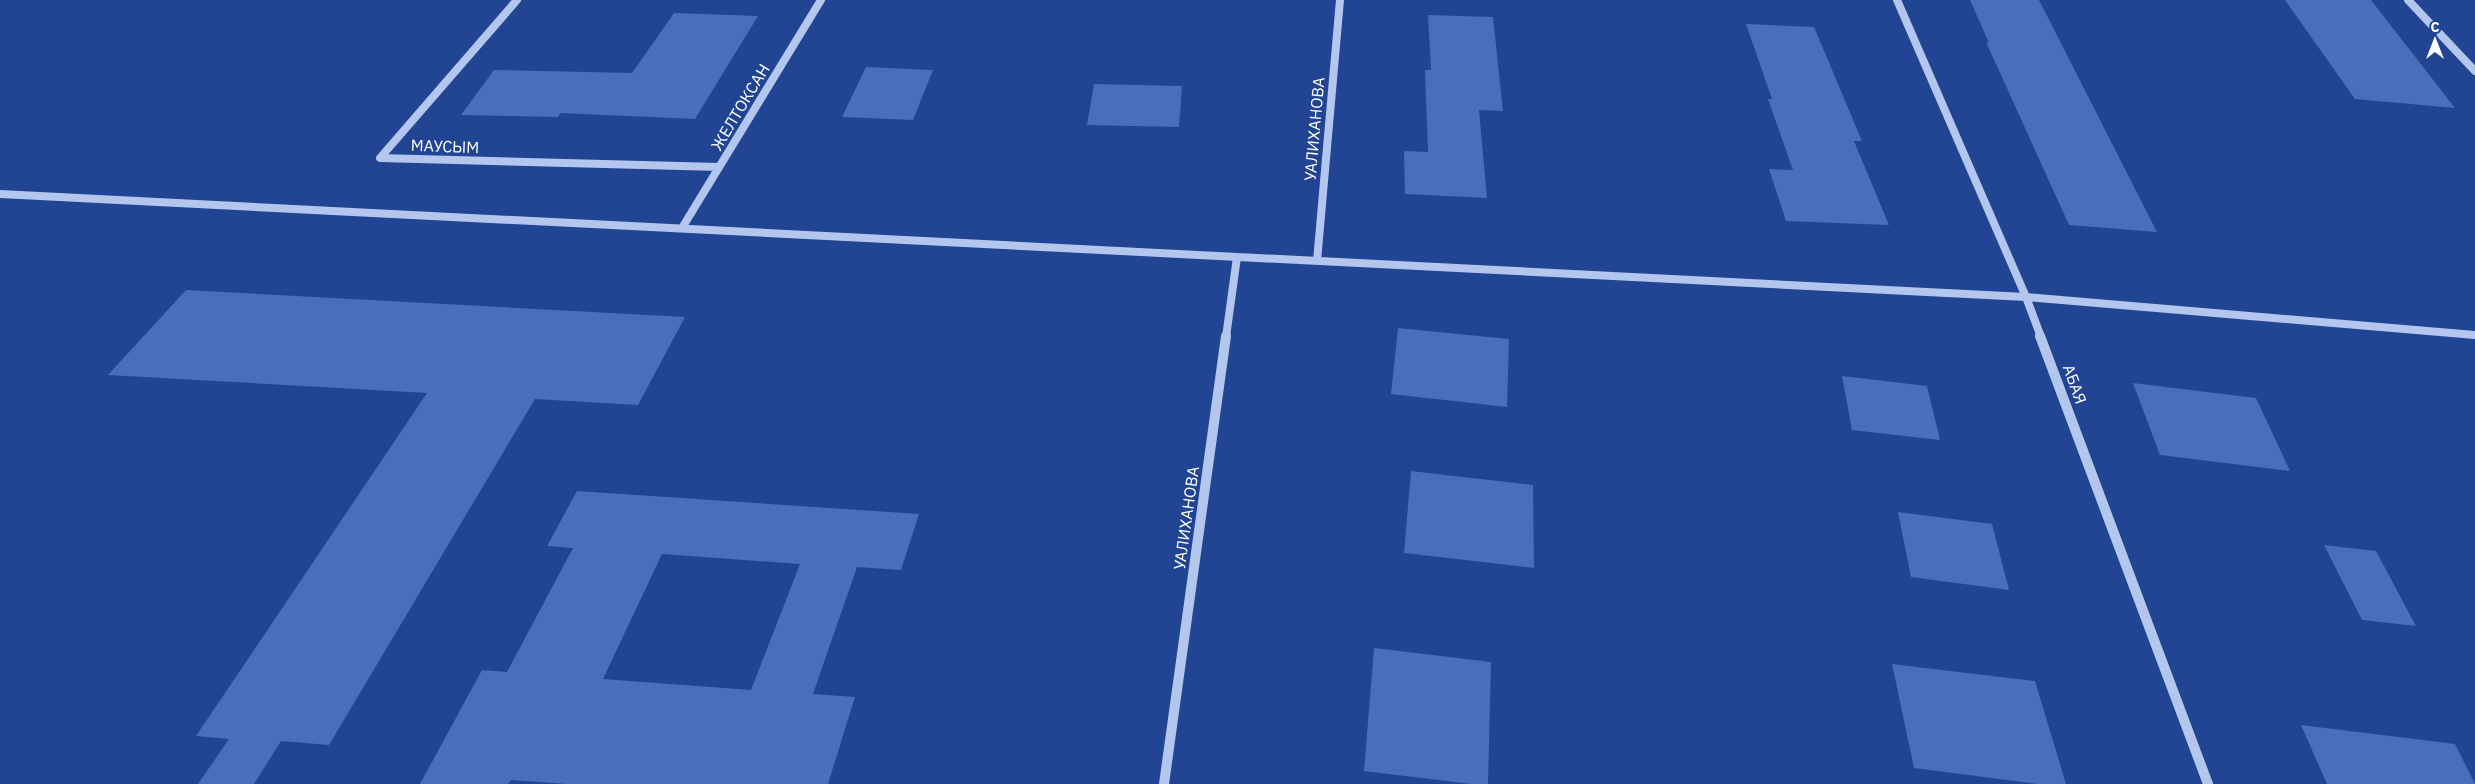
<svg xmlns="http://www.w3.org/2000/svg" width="2475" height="784" viewBox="0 0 2475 784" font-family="'IBM Plex Sans',sans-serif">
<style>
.building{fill:#4a6eb9;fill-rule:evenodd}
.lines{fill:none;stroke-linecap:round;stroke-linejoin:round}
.minor-far1{stroke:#b3c6ed;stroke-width:8}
.minor{stroke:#b3c6ed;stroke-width:10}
.labels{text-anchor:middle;stroke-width:4;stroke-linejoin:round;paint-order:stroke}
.street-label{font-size:16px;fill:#fff;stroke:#214493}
</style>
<rect width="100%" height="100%" fill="#214493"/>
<path class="building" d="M1970 0H2039L2157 232 2069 225 1986 42 1989 43Z
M2285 0H2371L2455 108 2355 99Z
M674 13 758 16 695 119 560 113 558 117 461 115 494 70 632 73Z
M1428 15 1493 17 1503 111 1479 110 1487 198 1405 194 1404 151 1428 152 1425 70H1431Z
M1746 24 1814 27 1862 141H1854L1889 225 1786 221 1769 169 1793 170 1768 99H1772Z
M866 67 933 70 913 120 842 117Z
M1094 84 1182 86 1179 127 1087 125Z
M186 290 685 317 638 405 535 399 329 745 281 741 254 784H198L229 739 196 736 427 393 108 375Z
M1398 328 1509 339 1507 407 1391 394Z
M1842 376 1927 386 1940 440 1852 430Z
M2133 383 2256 398 2290 471 2160 455Z
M1411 471 1533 485 1534 568 1404 553Z
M577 491 919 514 901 570 857 567 813 694 855 697 828 784H567L511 780 508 784H420L482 670 507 672 573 548 547 546ZM662 554 800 564 751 690 603 679Z
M1898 512 1992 524 2009 590 1911 577Z
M2324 545 2376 551 2416 626 2362 620Z
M1374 648 1491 662 1488 784H1471L1364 771Z
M1892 664 2035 681 2066 784H2037L1914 768Z
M2301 725 2455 744 2475 784H2327Z"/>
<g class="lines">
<path class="minor-far1" d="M517 0 380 158 719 167
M1897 0 2026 297 2041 337
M2408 0 2475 71
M0 194 2026 297 2475 335
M682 228 821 0
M1317 261 1340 0
M1226 337 1237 257"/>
<path class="minor" d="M2040 336 2208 784
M1164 784 1226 336"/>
</g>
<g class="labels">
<g class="street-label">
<text transform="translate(740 107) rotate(-59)" y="6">ЖЕЛТОКСАН</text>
<text transform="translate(1314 129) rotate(-85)" y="6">УАЛИХАНОВА</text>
<text transform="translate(445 146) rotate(2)" y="6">МАУСЫМ</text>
<text transform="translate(2075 384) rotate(70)" y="6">АБАЯ</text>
<text transform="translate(1186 518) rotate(-82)" y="6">УАЛИХАНОВА</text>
</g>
</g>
<g transform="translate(2435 40)" stroke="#214493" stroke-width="4" paint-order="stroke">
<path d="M0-4L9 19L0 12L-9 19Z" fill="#ffffff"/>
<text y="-8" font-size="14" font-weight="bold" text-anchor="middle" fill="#ffffff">С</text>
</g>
</svg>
